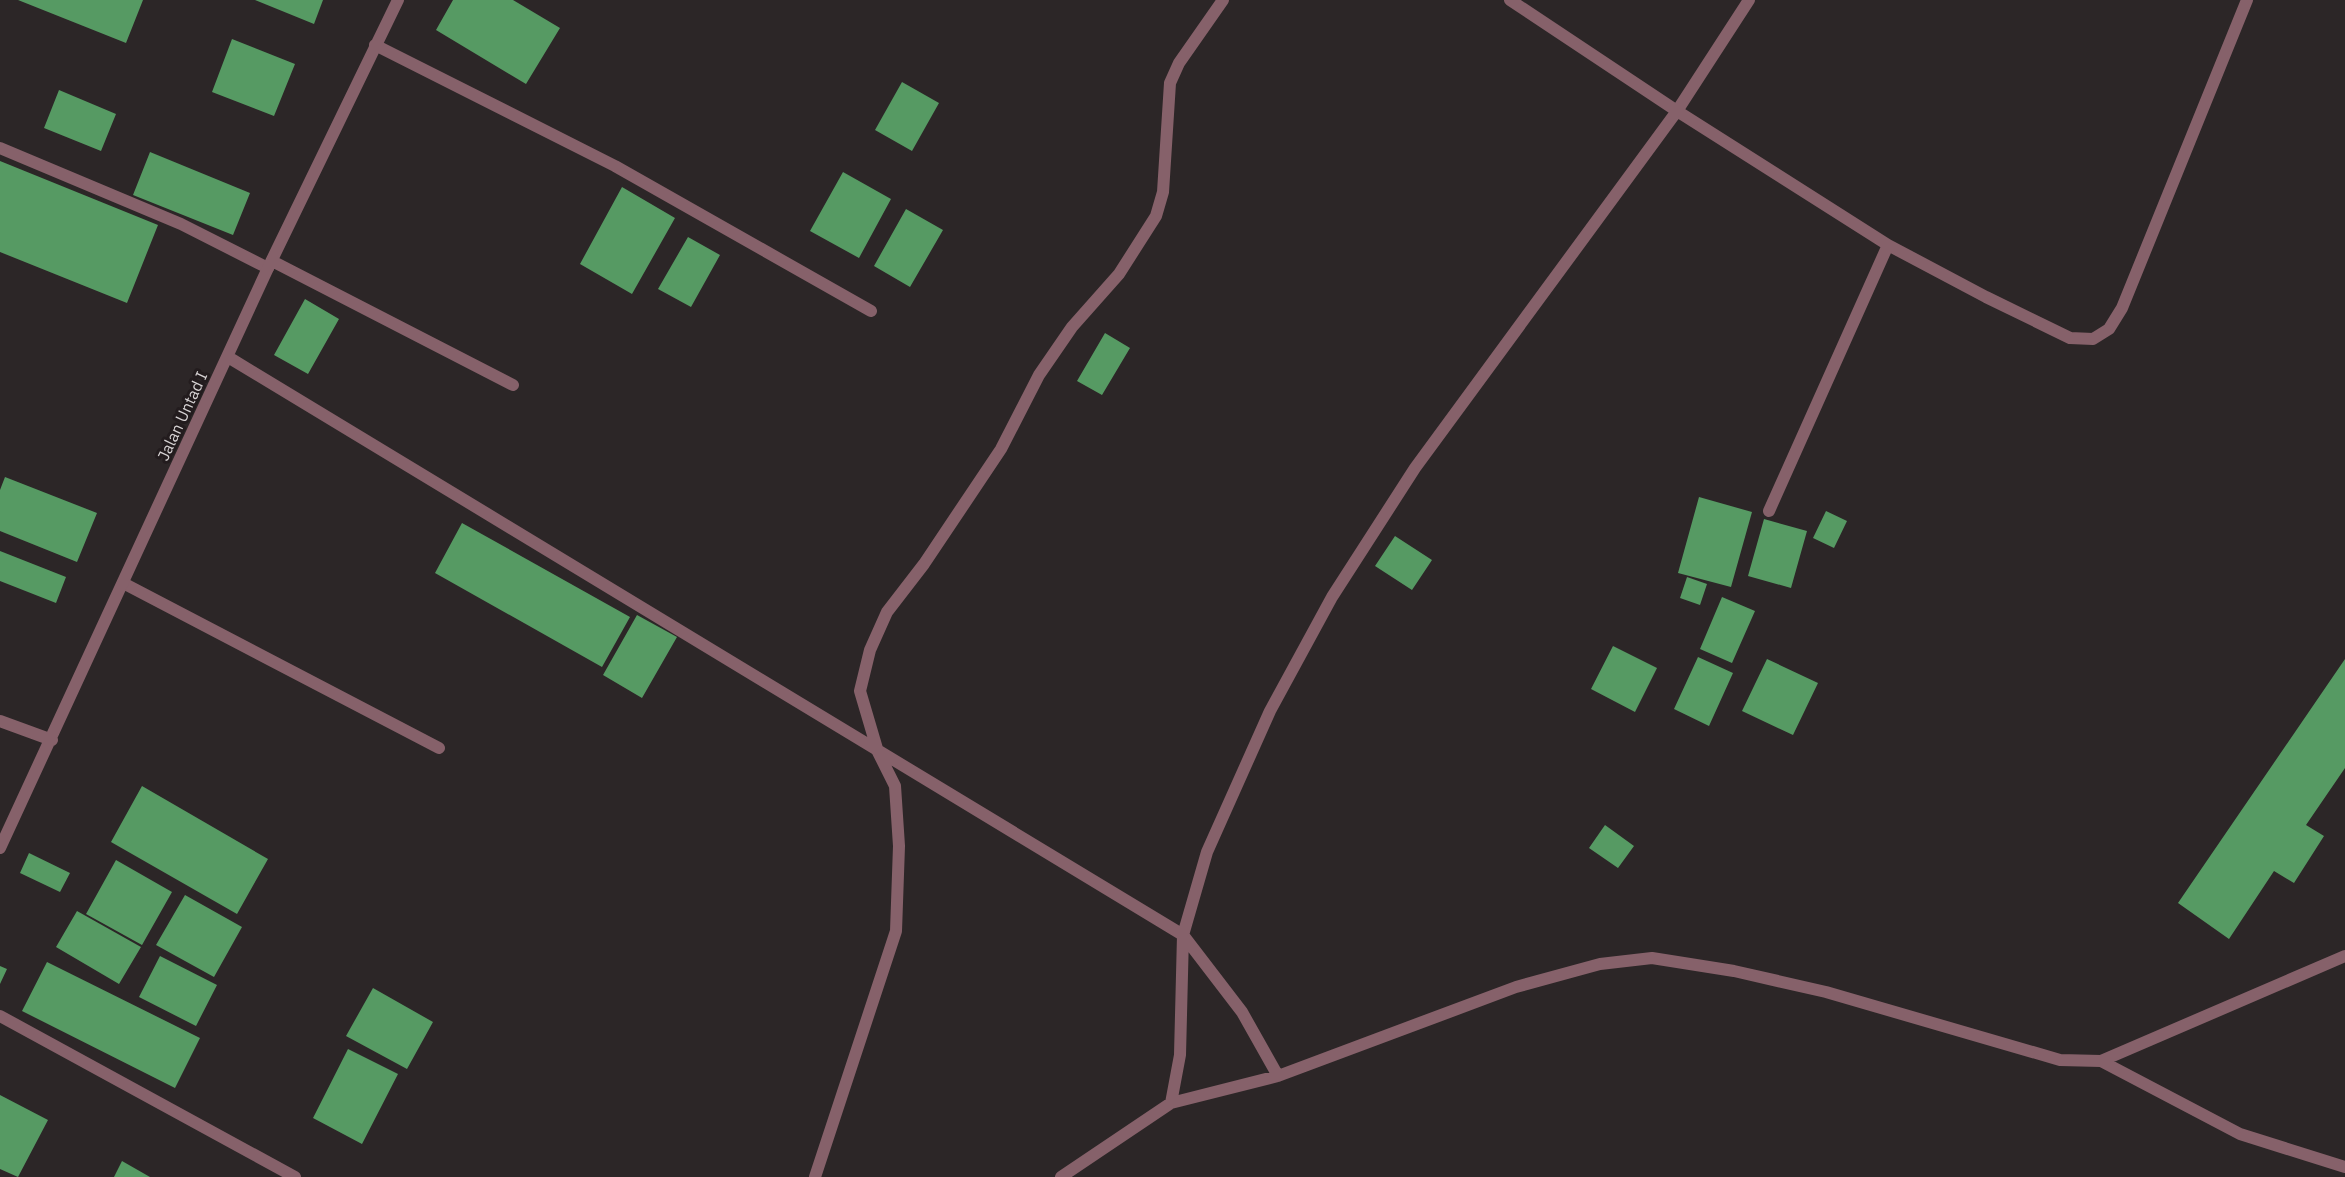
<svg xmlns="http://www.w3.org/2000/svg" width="2345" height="1177" viewBox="0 0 2345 1177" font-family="'IBM Plex Sans',sans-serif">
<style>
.building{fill:#569a63}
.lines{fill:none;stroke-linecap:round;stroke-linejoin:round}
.lane{stroke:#86616a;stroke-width:12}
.street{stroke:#86616a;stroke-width:12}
.labels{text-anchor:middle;stroke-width:6;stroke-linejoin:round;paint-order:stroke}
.street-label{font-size:16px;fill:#d6d2d3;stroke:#231c1e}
</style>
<rect width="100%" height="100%" fill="#2c2627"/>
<path class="building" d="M18 0H143L126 43Z
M255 0H323L314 24Z
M453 0H513L560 28 526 84 436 30Z
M232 39 295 64 274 116 212 92Z
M902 82 939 103 912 151 875 130Z
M59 90 116 114 101 151 44 128Z
M150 152 250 193 233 235 133 195Z
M0 161 158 225 127 303 0 252Z
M843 172 891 199 859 258 810 231Z
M622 187 675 218 632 294 580 264Z
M906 209 943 230 910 287 874 266Z
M688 237 720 255 691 307 658 289Z
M305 299 339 319 308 374 274 355Z
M1105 333 1130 348 1102 395 1077 381Z
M5 477 97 513 77 562 0 531V490Z
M1699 497 1752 512 1731 587 1678 573Z
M1826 511 1847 521 1834 548 1813 538Z
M1764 519 1807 531 1791 588 1748 576Z
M462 523 630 617 602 667 435 573Z
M1395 536 1432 560 1412 590 1375 566Z
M0 551 66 577 56 603 0 581Z
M1687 577 1707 584 1700 605 1680 598Z
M1722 597 1755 611 1732 663 1700 649Z
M637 615 677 637 642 698 603 675Z
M1613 646 1657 668 1635 712 1591 689Z
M1698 657 1733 673 1709 726 1674 709Z
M1767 659 1818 683 1793 735 1742 711Z
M2345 659V768L2306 825 2324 836 2294 883 2274 871 2229 939 2178 903Z
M142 786 268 859 237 914 111 842Z
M1605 825 1634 846 1618 868 1589 848Z
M29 853 70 873 60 892 20 873Z
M116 860 172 892 142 945 86 914Z
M185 895 242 927 214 977 156 945Z
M77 911 141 947 119 984 56 947Z
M160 956 217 985 196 1026 139 997Z
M47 962 200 1038 175 1088 22 1011Z
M0 966 7 969 0 984Z
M373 988 433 1022 407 1069 346 1036Z
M348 1049 398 1074 362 1144 313 1118Z
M0 1095 48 1120 18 1177 0 1169Z
M122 1161 150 1177H114Z"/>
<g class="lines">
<path class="lane" d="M0 148 181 224 268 268
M123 583 439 748"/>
<path class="street" d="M1510 0 1677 111 1888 245 1986 297 2070 338 2093 339 2109 329 2122 308 2247 0
M375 45 615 166 871 311
M272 261 513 385
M228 357 1183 935 1242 1012 1278 1076
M1769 511 1888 245
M0 721 52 740
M0 848 268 268 398 0
M0 1016 295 1177
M2101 1061 2240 1134 2345 1167
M1171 1103 1180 1055 1183 935 1207 852 1270 711 1332 597 1415 468 1677 111 1749 0
M815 1177 896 931 899 846 895 786 878 752 860 691 870 650 887 612 924 564 1001 449 1039 375 1072 327 1119 274 1156 216 1163 192 1170 83 1179 63 1223 0
M1061 1177 1171 1103 1278 1076 1516 987 1600 964 1652 958 1734 971 1826 992 2060 1060 2101 1061 2345 956"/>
</g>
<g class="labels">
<g class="street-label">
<text transform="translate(182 416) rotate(-65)" y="6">Jalan Untad I</text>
</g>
</g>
</svg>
